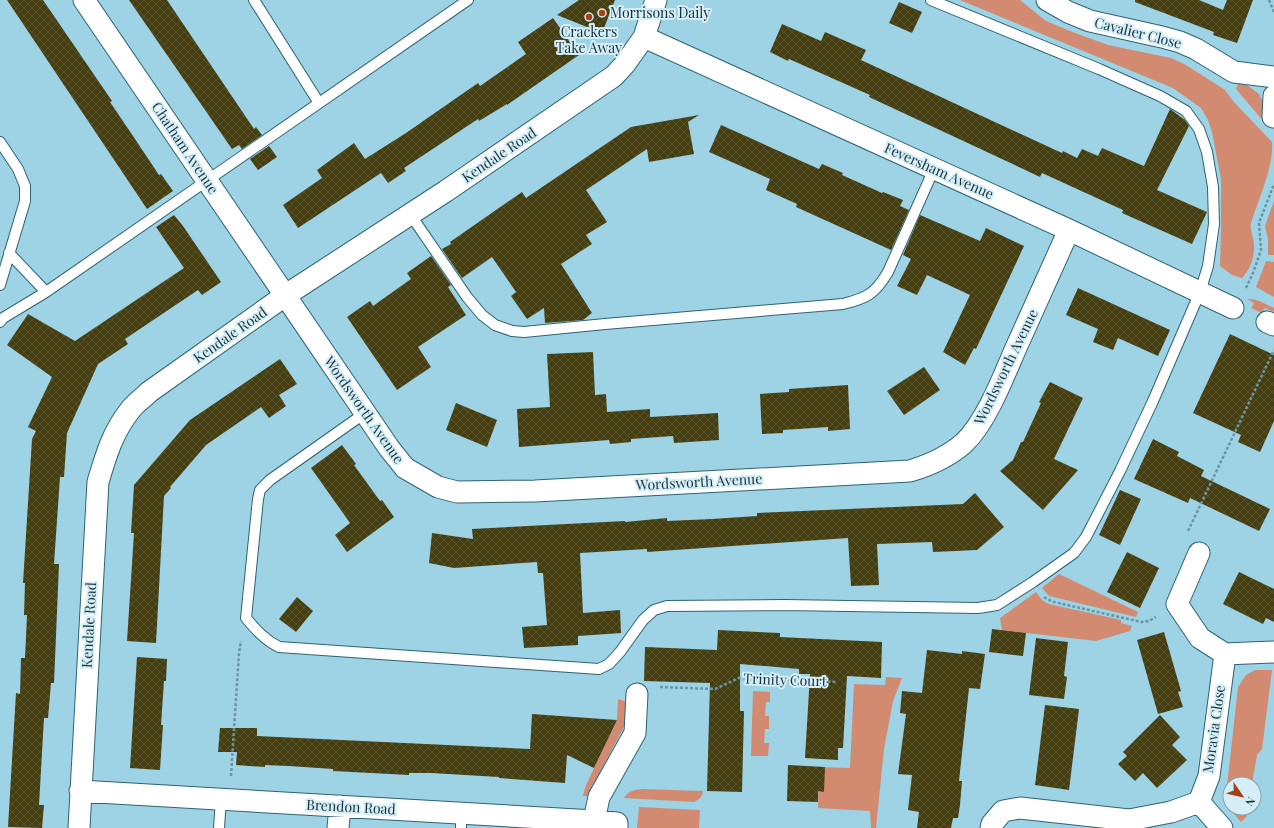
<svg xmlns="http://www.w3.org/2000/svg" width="1274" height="828" viewBox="0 0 1274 828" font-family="'Playfair Display',serif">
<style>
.grass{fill:#d28a70}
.building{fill:url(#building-cross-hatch)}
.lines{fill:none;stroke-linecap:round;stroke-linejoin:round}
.lane-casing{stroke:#2e6372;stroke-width:12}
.street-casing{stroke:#2e6372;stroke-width:23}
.path{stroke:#6b95a3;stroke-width:2.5;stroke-dasharray:3 2;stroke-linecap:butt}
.lane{stroke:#fff;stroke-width:10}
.street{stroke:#fff;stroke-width:21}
.poi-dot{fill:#a53f14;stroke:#d4eff8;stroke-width:1.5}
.labels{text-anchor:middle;stroke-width:4;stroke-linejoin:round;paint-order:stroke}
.poi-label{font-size:14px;fill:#1b3138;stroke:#d4eff8;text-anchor:start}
.street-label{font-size:14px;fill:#1b3138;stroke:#d4eff8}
</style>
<defs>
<pattern id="building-cross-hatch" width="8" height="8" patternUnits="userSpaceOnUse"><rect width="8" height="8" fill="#453e11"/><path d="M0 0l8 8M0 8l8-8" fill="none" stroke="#57522c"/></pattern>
</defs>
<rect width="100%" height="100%" fill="#9dd3e5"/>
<path class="grass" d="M960 0H1020L1046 21 1075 33 1108 45 1171 58 1186 65 1225 90 1233 101 1272 142C1274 167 1258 200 1251 223 1250 228 1252 234 1253 238 1256 253 1252 267 1242 278L1232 275 1220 266 1221 230V179L1212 132 1208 120 1201 108 1173 88Z
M1238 84 1247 85 1259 94 1265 107 1264 122 1236 89Z
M1274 201V255H1268V240L1265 226Z
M1266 261 1274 262V297L1256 287Z
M1247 299C1257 298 1265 304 1274 308V312L1265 308 1262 313 1251 308 1254 303Z
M1059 574 1138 612 1136 617 1049 596 1042 588Z
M1036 592 1043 601 1049 604 1121 620V623L1132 626 1130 631 1096 641 1002 630 1000 618Z
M1255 670H1272L1262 749 1257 755 1252 784H1230V808H1248L1247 816 1241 822 1229 808 1226 795 1238 687 1246 675Z
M886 677 902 678 893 701 884 749 876 828H871L870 811 818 808 819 767 850 768 854 684 885 685Z
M753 691 770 692V702H766L765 716H769V729H765L764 743H769L768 756H751Z
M618 699 627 702V721L592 787 589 796H583L586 785 617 720Z
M642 789 703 791C702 797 700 799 694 802L624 798C628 791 634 790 642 789Z
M639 807 700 810 699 828H637Z"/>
<path class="building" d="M7 0H43L112 101 110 102 135 139 159 175 161 174 173 191 147 209Z
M129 0H167L254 129 256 127 262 135 242 149 239 145 232 149Z
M579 0H615L602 33 557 15Z
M1135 0H1199L1223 10 1227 0H1253L1237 43 1213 35 1214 32 1135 2Z
M899 2 922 12 912 33 889 23Z
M553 18 579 55 507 105V104L479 121 478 119 404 168 406 171 388 183 381 173 298 228 283 205 322 178 317 170 354 143 365 159 406 133 478 83 480 86 526 54 518 42Z
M782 24 821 41 825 32 866 50 861 60 1062 153 1063 151 1077 158 1082 149 1098 156 1102 148 1144 166 1170 109 1185 120 1189 126 1157 190 1207 212 1192 244 1122 213 1123 210 1042 173 1040 177 1021 168 869 97 870 95 789 59 788 61 770 52Z
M699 115 688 122 694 154 649 162 647 149 586 190 607 222 586 235 592 244 561 264 592 313 583 320 545 323 544 308 527 319 511 296 516 292 492 257 462 278 442 249 451 244 450 242 522 192 526 198 631 127Z
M721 125 819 169 822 164 843 173 842 175 882 193 883 192 903 200 900 206 909 210 891 250 796 207 797 204 766 190 770 179 709 152Z
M269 146 277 157 258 170 250 159Z
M174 215 183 226 221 282 202 295 198 290 125 339 128 344 98 364 67 433 64 477H60L54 564H59L54 683H51L48 718H44L39 805H44L42 828 8 827 16 693 20 694 21 658H25L27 615H24L25 583H23L32 439 36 431 28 427 52 377 7 345 28 314 75 341 184 268 156 227Z
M920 215 980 241 986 228 1024 246 976 349 974 348 965 365 943 352 970 295 927 275 917 295 897 286 911 259 903 255Z
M431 256 451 285 448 287 466 315 418 347 431 367 397 390 347 317 370 301 373 306 411 279 407 273Z
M1078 288 1170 330 1158 356 1118 338 1113 350 1093 342 1098 329 1066 315Z
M1230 334 1274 355V421L1260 452 1238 442 1241 435 1193 413Z
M593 352 595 395 606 394 607 412 650 409V417L718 413 719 440 674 443 673 436 631 439V442L610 444 609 440 519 447 517 409 550 407 547 354Z
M280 359 297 384 279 395 286 406 269 418 261 407 206 445 170 487 171 488 164 496 156 643 127 641 134 533H131L134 485 190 420Z
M924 367 940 390 904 415 887 391Z
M1050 382 1083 398 1054 459 1078 470 1043 510 1000 471 1013 460 1021 442H1023L1041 403 1039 402Z
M848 385 850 429 828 431V427L783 430V433L762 434 760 394 789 392V389Z
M456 403 497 420 487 447 446 430Z
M1153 439 1179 452 1177 456 1204 470 1201 476 1270 509 1259 531 1190 498 1188 503 1134 479Z
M342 445 356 464 354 465 380 501 382 500 394 517 347 552 335 535 350 523 311 468Z
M1120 490 1141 499 1120 545 1099 535Z
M975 493 1004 527 977 550 933 552 932 542 877 544 879 585 851 586 848 538 647 552V549L580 553 583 613 620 610 621 633 578 636V645L524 648 522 627 547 625 543 573H538L537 562 454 568 429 563 432 533 473 539 472 529 625 521V522L667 518V521L712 519 757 516V513L963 504Z
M1127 552 1159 568 1140 608 1107 592Z
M1239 572 1274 589V622L1266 618 1263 624 1223 604Z
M297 597 313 611 296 632 279 619Z
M992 629 1026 633 1023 656 989 652Z
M718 630 780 633V637L882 642 881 678 847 676 843 748H838V760L805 758 810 674H799V669L740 664V711H744L742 792 707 791 710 683 644 681 645 647 717 650Z
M1164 632 1181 691 1178 692 1183 707 1158 714 1137 640Z
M1036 638 1068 642 1064 676 1067 677 1064 699 1029 695Z
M927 650 962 654V651L985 654 980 689 969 688 959 781H962L960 805 958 818H953L951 828H917L919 812 908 810 912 775 898 774 906 714 900 713 902 691 922 693Z
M137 657 167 659 166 681H164L161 725H163L160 770 130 768Z
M1045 705 1079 709 1069 790 1035 785Z
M532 714 617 720 594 768 567 755 565 783 499 778V777L431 773H409V775L333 771V769L289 766 265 765V767L236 765 237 752H218L220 728H257V736L530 749Z
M1160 715 1180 737 1172 745 1187 760 1157 788 1143 773 1135 781 1118 764 1127 756 1123 752Z
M788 765 825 767 824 792 818 791V802L787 801Z"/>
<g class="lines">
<defs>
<path id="lane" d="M254 0 319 103
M0 142 18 169 25 186V201L0 285
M410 214 467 297 482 315 495 325 512 331 524 332 605 324 843 304C867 298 875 294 888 272L934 169
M9 253 46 292
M0 322 3 318 46 292 468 0
M365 413 270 480 260 490 258 499 246 618C256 630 265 640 279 647L599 669 609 664 620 652 643 620 654 610 667 606 784 605 978 608 997 605 1033 582 1074 553 1086 537 1120 471 1153 401 1200 292 1208 266 1214 224 1213 187 1207 152 1199 129 1186 111 1160 96 1099 69 931 0
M219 828 221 799
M461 828V813"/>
<path id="street" d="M84 0 389 448 405 468 438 487 457 492 535 491 910 471C930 465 948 457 964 443 986 422 1003 378 1015 350 1033 310 1051 270 1069 230
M1047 0 1068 12 1090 21 1162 37 1180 42 1196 49 1234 72 1274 77
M644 37 1069 230 1233 308
M1273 117 1274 96
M1267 322 1274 325
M1199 553 1177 604 1200 638 1225 654
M80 791 594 821 617 823V828
M1199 802 1209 776 1225 654 1274 652
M1199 802 1222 828
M594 821 599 797 635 733 637 694
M79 828 98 482C106 455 113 431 131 409 136 403 143 398 149 392L286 295 446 191 614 76 625 64 644 37 656 0
M338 828 340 806
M991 828 992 824 1003 811 1020 808 1129 820 1171 812 1199 802"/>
</defs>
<use href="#lane" class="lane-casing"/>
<use href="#street" class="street-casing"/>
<path class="path" d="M1269 0 1274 12
M1246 288 1253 273 1261 250 1259 223 1274 184
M1188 531 1274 350
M1044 597 1047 599 1054 602 1141 622 1149 621 1156 617
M660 687 715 689 739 678 837 682
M231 776 239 653 241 641"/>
<use href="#lane" class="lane"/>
<use href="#street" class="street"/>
</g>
<g class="poi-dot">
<circle cx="602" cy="13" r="4"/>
<circle cx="589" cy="17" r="4"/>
</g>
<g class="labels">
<g class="poi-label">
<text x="610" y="18">Morrisons Daily</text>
<text x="589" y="37" text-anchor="middle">Crackers<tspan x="589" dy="16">Take Away</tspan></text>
</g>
<g class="street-label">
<text transform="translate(1138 33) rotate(14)" y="5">Cavalier Close</text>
<text transform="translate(185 148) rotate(56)" y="5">Chatham Avenue</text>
<text transform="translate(499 155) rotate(-34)" y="5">Kendale Road</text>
<text transform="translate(939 171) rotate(24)" y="5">Feversham Avenue</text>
<text transform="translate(230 335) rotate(-35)" y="5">Kendale Road</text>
<text transform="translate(1006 367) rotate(-64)" y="5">Wordsworth Avenue</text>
<text transform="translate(364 410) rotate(55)" y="5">Wordsworth Avenue</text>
<text transform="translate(699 482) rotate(-3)" y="5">Wordsworth Avenue</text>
<text transform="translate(89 625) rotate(-87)" y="5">Kendale Road</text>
<text transform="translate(785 680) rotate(2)" y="5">Trinity Court</text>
<text transform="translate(1214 729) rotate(-82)" y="5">Moravia Close</text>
<text transform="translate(351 807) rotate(3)" y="5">Brendon Road</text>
</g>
</g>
<g transform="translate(1242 796) rotate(124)"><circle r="19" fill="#d4eff8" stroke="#8aa3ab"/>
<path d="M0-3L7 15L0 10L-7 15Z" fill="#a53f14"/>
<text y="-6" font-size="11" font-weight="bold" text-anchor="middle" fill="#1b3138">N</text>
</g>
</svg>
